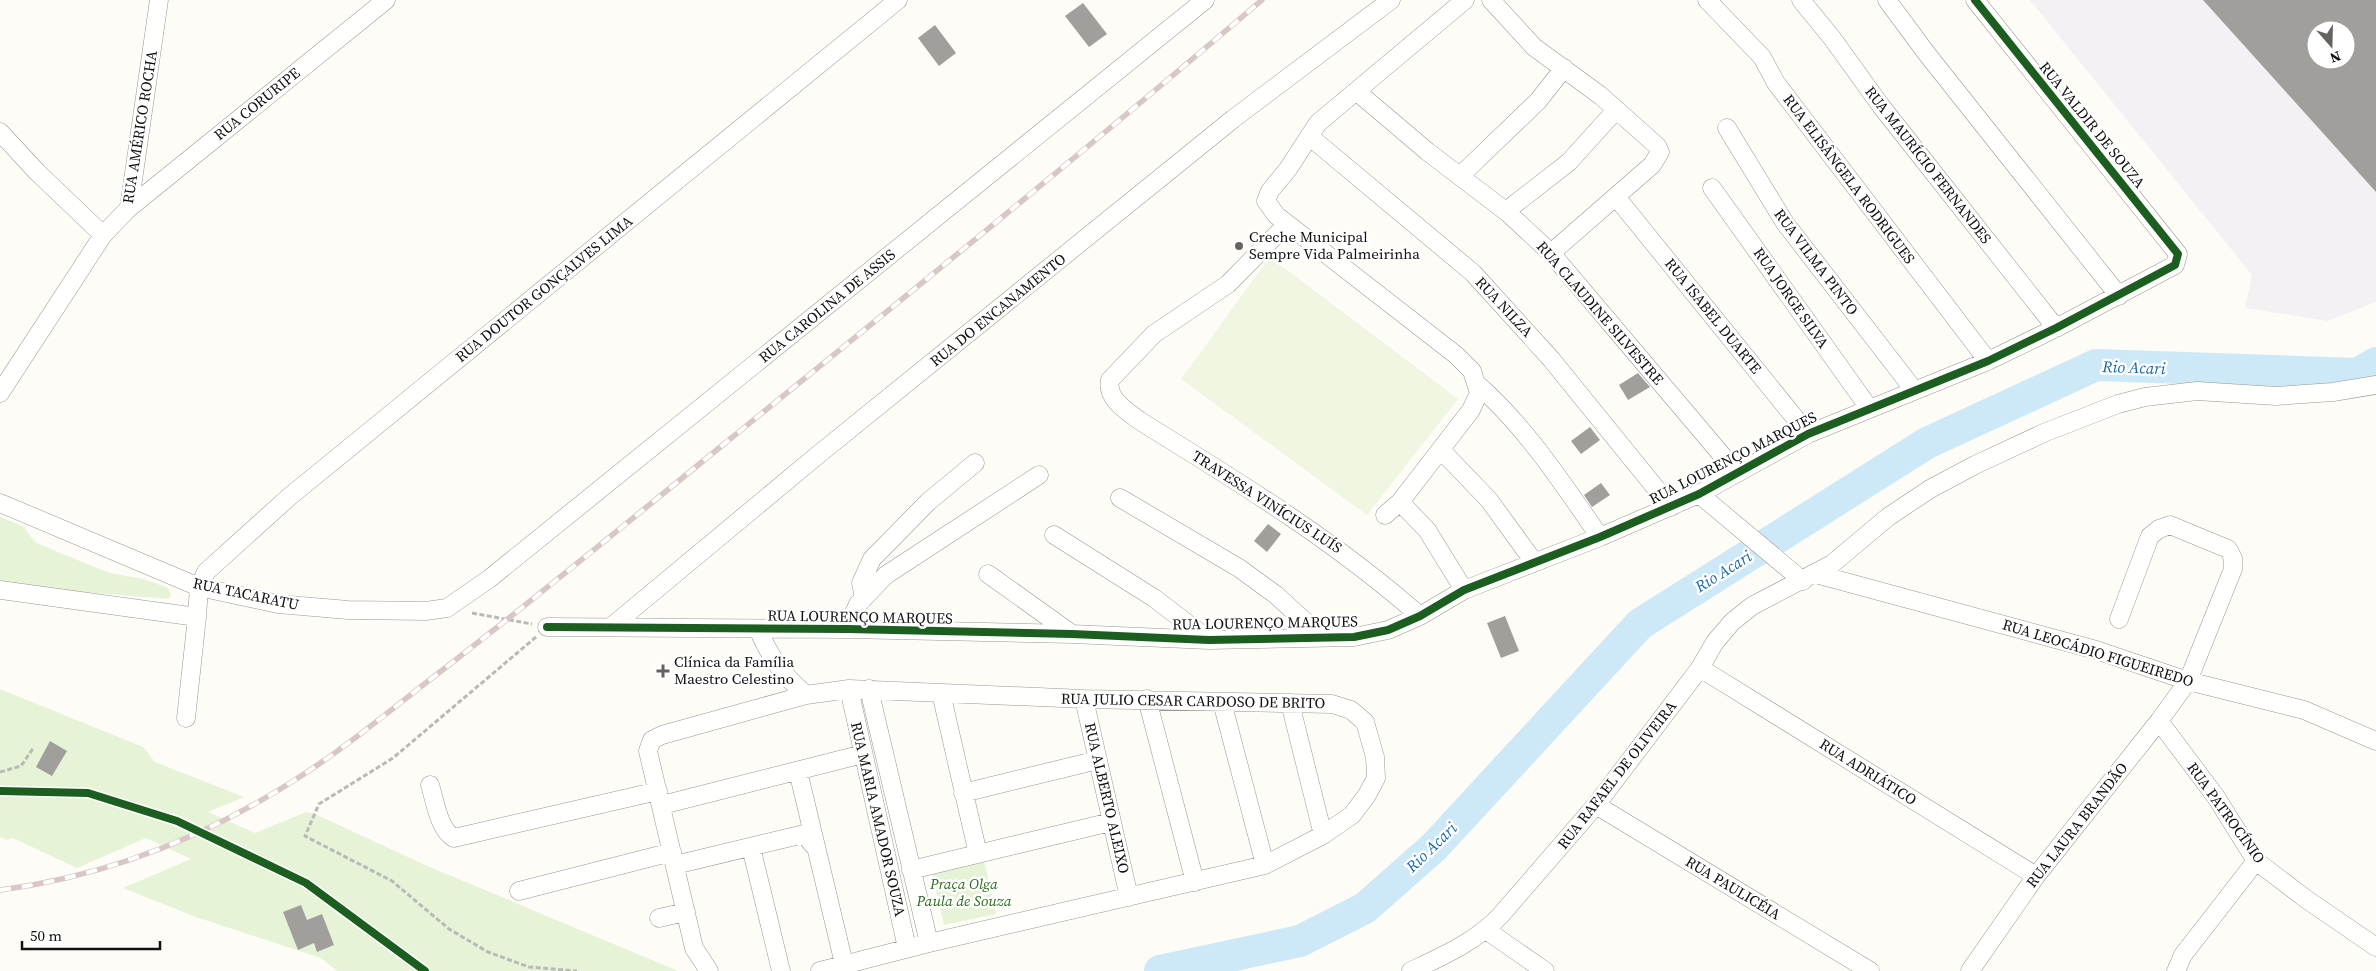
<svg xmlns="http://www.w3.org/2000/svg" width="2376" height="971" viewBox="0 0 2376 971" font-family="'Source Serif 4',serif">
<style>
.industrial{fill:#f5f0f3;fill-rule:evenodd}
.green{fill:#e7f3d7}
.pitch{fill:#f0f6e1}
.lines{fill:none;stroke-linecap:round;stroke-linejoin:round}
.river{stroke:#cde8f7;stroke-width:32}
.building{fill:#a19f9c;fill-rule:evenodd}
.minor-casing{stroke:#979795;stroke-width:19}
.path{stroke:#b9b9b8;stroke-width:3;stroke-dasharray:5 2.5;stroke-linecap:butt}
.minor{stroke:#fffffe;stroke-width:18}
.rail-casing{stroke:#d9c6c7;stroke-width:5.5}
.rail{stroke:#fff;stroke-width:4;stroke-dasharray:11;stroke-linecap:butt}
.cycleway-casing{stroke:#fff;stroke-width:11}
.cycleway{stroke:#1b5e20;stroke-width:8}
.poi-dot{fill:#646362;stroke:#fff;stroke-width:2}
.labels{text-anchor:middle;stroke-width:5;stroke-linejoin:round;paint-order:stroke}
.street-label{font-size:15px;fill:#111;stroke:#fff}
.poi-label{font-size:15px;fill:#111;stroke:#fff;text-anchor:start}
.park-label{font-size:15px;font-style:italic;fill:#2f6b1f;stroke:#fff}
.water-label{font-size:16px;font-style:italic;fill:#1768a6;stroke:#fff}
</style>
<rect width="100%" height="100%" fill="#fdfcf7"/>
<path class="industrial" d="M2030 0H2376V302L2328 321 2245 308 2252 275ZM2316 30H2346V60H2316Z"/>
<path class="green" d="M0 517 23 526 35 542 60 553 110 573 144 579 168 588 171 595 168 599 0 585Z
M0 689 143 747 155 762 244 797 208 812 255 833 306 812 315 814 425 865 678 971H337L321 958 196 917 123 888 191 859 146 838 77 868 13 838 7 840 0 837Z
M984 861 996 914 944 925 932 873Z"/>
<path class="pitch" d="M1270 257 1458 399 1367 515 1181 379Z"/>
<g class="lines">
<path class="river" d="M1160 971 1300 941 1365 908 1434 847 1640 624 1927 443 2096 365 2358 374 2376 363"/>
</g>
<path class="building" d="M2203 0H2376V192ZM2316 30H2346V60H2316Z
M1083 3 1107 34 1089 47 1065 16Z
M935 25 956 53 939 66 918 38Z
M1638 373 1650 387 1628 400 1619 385Z
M1590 427 1600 440 1581 454 1571 441Z
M1601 483 1610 495 1592 507 1584 495Z
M1268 524 1281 534 1267 552 1254 541Z
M1505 616 1519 651 1501 658 1487 623Z
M50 741 67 751 52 776 36 767Z
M301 905 307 920 322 914 334 945 317 952 314 943 298 950 283 912Z"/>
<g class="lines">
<defs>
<path id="minor" d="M1491 0 1534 47 1601 96 1657 146 1660 152 1652 165 1551 253
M1707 0 1762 57 1776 83 1988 361
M1801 0 1832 38 1881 106 2056 328
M1887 0 1927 54 2119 296
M1356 91 1428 152 1508 213 1551 253 1737 473
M1727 128 1785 223 1914 390
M0 132 37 172 103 235
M1309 136 1473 273 1551 359 1671 507
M1460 176 1538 101 1564 68
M1712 188 1869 408
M1617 198 1808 434
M129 208 159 0
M1506 211 1569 162 1616 110
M1287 224 1228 284 1154 334 1110 380C1106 399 1127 411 1140 421 1237 481 1334 540 1420 616
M1477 384C1527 428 1562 483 1600 537
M0 393 103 235 129 208 386 0
M1441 450 1489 500 1534 562
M1699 494 1803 581
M1120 498 1239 568 1276 595 1323 638
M1400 502 1427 530 1464 590
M0 503 199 587 278 604 348 610 426 611 447 608 489 579 1205 0
M1385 515 1400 502 1471 410 1479 393 1472 371 1456 355 1276 215 1266 201 1270 191 1288 169 1318 123 1465 0
M1054 535 1154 598 1209 640
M988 574 1072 634
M1816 574 2096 650 2188 681 2304 710 2376 741
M0 590 197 617 199 587 206 572 289 497 898 0
M864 598 861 583 872 559 928 502 975 463
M547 627 847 629 1072 634 1209 640 1354 637 1388 630 1420 616 1464 590 1600 537 1699 494 1808 434 1988 361 2056 328 2175 265 2178 254 1975 0
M611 627 819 454 1233 119 1391 0
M758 629C771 659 782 674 806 695
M847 629 858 604 886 575 1039 475
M1700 668 2036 876
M849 689 907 948
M869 689 929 943
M941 693 978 854
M1084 699 1129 897
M1147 699 1195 882
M1222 702 1265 865
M1290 703 1323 835
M186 718 197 617
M2159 721 2216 797 2256 861 2306 899 2376 947
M798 771 844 964
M430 785C435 801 439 830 454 838L658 791
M963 793 1098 760
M662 805 863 754
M1596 805 1870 971
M751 847 781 971
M675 865 804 834 815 847
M911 870 1111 822
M519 891 672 852
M659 918 686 912
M1486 930 1545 971
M709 971 694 948 648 751 652 740 662 735 806 695 849 689 1084 699 1332 704 1351 710 1365 722 1375 757 1376 778 1367 795 1352 815 1323 835 1265 865 929 943 820 971
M1411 971C1443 956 1475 942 1500 916L1596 805 1700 668 1715 642 1732 622 1752 606 1832 564 1888 517 1930 489 1975 465 2046 432 2118 404 2145 397 2197 391 2276 396 2333 392 2376 385
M1970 971 2036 876 2159 721 2188 681 2233 569V558L2228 549 2170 525 2159 529 2150 536 2119 619
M2176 971 2183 955 2256 861"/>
</defs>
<use href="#minor" class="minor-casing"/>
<path class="path" d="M472 613 532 624
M536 637 393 758 319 804 305 836 392 881 449 929 488 952 529 967 577 971
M0 772 21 766 34 747"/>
<use href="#minor" class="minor"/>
<defs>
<path id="rail" d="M0 890C107 876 208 836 298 778 351 744 399 703 449 665 542 593 633 518 724 444 905 297 1085 151 1262 0"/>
</defs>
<use href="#rail" class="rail-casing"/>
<use href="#rail" class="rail"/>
<defs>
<path id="cycleway" d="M547 627 847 629 1072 634 1209 640 1354 637 1388 630 1420 616 1464 590 1600 537 1699 494 1808 434 1988 361 2056 328 2175 265 2178 254 1975 0
M0 791 88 793 177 821 306 883 425 971"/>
</defs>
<use href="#cycleway" class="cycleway-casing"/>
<use href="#cycleway" class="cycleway"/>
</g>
<g class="poi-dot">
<circle cx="1239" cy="246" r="5"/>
<path d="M660.5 663.5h5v5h5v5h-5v5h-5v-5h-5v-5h5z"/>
</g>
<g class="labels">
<g class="street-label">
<text transform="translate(257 104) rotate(-39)" y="5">RUA CORURIPE</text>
<text transform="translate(2092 125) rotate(51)" y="5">RUA VALDIR DE SOUZA</text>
<text transform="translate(140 127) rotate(-81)" y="5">RUA AMÉRICO ROCHA</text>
<text transform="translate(1928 165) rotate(52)" y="5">RUA MAURÍCIO FERNANDES</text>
<text transform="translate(1849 179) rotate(53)" y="5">RUA ELISÂNGELA RODRIGUES</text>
<text transform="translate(1816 262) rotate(53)" y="5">RUA VILMA PINTO</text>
<text transform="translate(544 289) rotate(-39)" y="5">RUA DOUTOR GONÇALVES LIMA</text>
<text transform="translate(1791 298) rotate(55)" y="5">RUA JORGE SILVA</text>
<text transform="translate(827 306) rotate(-39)" y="5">RUA CAROLINA DE ASSIS</text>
<text transform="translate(1504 307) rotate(47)" y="5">RUA NILZA</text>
<text transform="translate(998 310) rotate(-39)" y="5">RUA DO ENCANAMENTO</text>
<text transform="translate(1600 313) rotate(49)" y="5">RUA CLAUDINE SILVESTRE</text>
<text transform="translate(1713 316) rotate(51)" y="5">RUA ISABEL DUARTE</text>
<text transform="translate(1733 458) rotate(-27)" y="5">RUA LOURENÇO MARQUES</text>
<text transform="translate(1267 502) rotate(33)" y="5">TRAVESSA VINÍCIUS LUÍS</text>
<text transform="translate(246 594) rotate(12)" y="5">RUA TACARATU</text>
<text transform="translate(860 617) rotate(1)" y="5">RUA LOURENÇO MARQUES</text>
<text transform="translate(1265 623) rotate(-1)" y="5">RUA LOURENÇO MARQUES</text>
<text transform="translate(2098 653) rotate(17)" y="5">RUA LEOCÁDIO FIGUEIREDO</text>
<text transform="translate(1193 701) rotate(1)" y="5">RUA JULIO CESAR CARDOSO DE BRITO</text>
<text transform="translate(1868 772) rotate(32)" y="5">RUA ADRIÁTICO</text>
<text transform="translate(1617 775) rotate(-52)" y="5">RUA RAFAEL DE OLIVEIRA</text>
<text transform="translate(1107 798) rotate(77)" y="5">RUA ALBERTO ALEIXO</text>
<text transform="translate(2226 813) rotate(54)" y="5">RUA PATROCÍNIO</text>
<text transform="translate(878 819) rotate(77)" y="5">RUA MARIA AMADOR SOUZA</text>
<text transform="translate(2077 825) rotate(-52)" y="5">RUA LAURA BRANDÃO</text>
<text transform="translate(1733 888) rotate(31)" y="5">RUA PAULICÉIA</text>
</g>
<g class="poi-label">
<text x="1249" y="242">Creche Municipal<tspan x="1249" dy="17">Sempre Vida Palmeirinha</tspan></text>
<text x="674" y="667">Clínica da Família<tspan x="674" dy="17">Maestro Celestino</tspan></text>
</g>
<g class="park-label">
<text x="964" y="889">Praça Olga<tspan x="964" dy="17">Paula de Souza</tspan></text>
</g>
<g class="water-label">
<text transform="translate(2134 367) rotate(2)" y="6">Rio Acari</text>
<text transform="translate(1723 571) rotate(-32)" y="6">Rio Acari</text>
<text transform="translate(1431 847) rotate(-44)" y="6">Rio Acari</text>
</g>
</g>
<g transform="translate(2331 45) rotate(160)"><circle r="24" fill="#ffffff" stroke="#a0a0a0"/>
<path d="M0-4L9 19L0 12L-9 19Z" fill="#646362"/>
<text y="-8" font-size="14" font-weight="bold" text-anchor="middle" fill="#111111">N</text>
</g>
<path d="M22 941v8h138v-8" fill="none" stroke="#111111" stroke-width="2.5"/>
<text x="30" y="941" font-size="15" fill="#111111" stroke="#ffffff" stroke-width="4" paint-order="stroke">50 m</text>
</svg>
